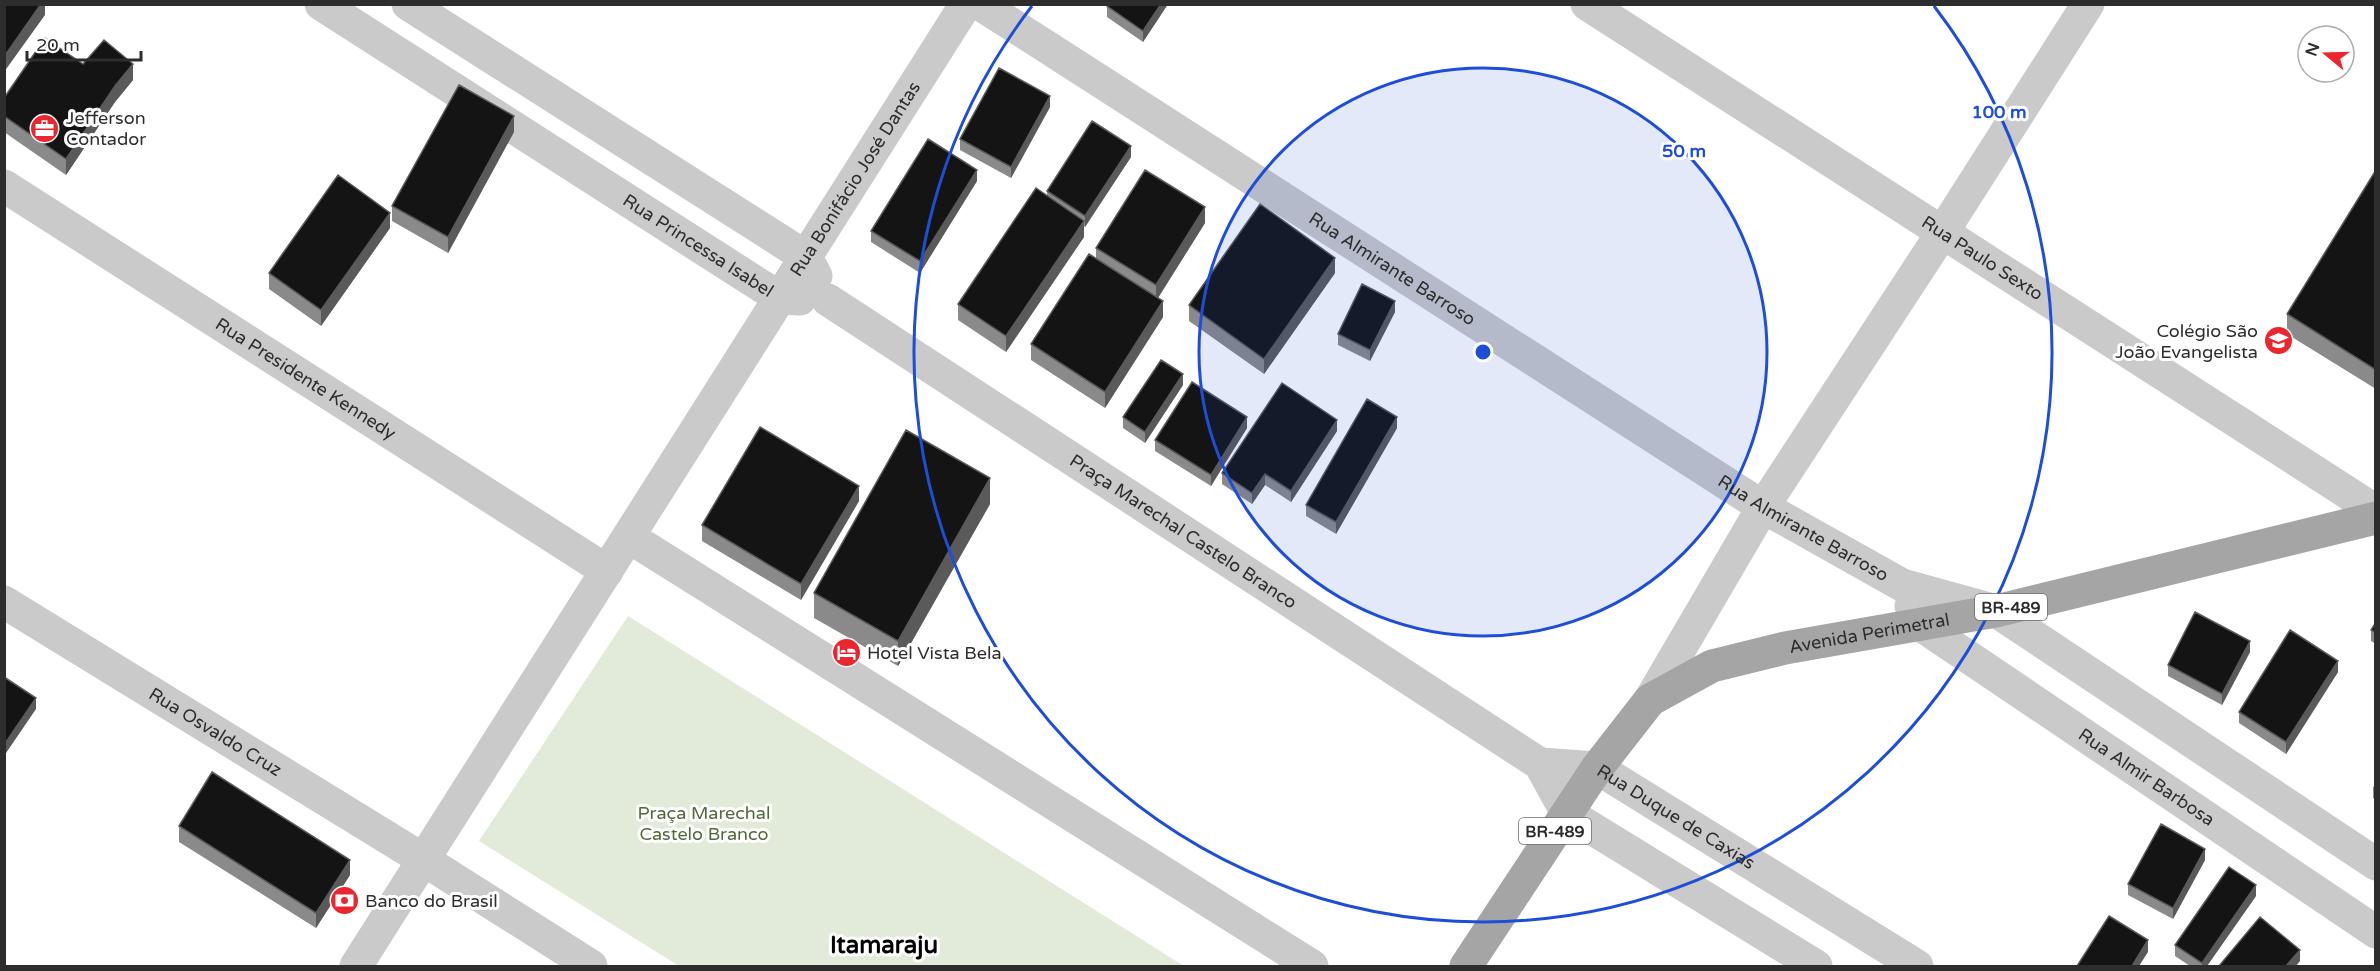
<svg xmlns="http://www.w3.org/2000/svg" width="2380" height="971" viewBox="0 0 2380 971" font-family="'Varela Round',sans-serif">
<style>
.green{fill:#e2ebd9}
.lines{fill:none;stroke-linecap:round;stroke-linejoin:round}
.minor{stroke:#cacaca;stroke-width:33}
.primary{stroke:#a5a5a5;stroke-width:33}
.wall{fill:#8a8a8a}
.shaded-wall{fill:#5a5a5a}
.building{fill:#141414;stroke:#5a5a5a;stroke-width:1.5}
.ring{fill:none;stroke:#1d4ed8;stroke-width:3}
.labels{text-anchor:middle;stroke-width:6;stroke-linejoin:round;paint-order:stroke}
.shield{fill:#fff;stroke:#6c6c6c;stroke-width:1.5}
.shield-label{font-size:16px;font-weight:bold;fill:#2d2d2d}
.poi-label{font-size:18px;fill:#2d2d2d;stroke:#fff;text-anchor:start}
.street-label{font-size:18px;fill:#2d2d2d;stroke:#fff}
.park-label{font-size:18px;fill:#4e6a39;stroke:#fff}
.district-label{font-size:24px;font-weight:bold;fill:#000;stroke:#fff}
.centre{fill:#1d4ed8;stroke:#fff;stroke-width:3}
.ring-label{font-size:18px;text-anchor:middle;font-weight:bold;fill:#1d4ed8;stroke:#fff;stroke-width:6;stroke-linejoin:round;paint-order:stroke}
</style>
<rect width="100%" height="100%" fill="#fff"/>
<path class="green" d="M628 616 1184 966H679L479 841Z"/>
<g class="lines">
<g class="minor">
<path id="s1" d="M321 4 780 298 800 299"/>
<path d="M408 4 806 257 816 276"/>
<path id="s2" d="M980 4 1763 507 1902 585 1996 611 2376 864"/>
<path id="s3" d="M1587 4 2376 511"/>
<path id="s4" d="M4 186 607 571"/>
<path id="s5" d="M828 300 1540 764 1567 813 1816 966"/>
<path d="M629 537 1312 966"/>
<path id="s6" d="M4 602 424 860 591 966"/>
<path id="s7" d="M1911 606 1918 623 2376 932"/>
<path d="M1650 700 1763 507 1942 233 2088 4"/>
<path id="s8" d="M1540 764 1597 768 1917 966"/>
<path id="s9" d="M356 966 966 4"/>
</g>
<path class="primary" id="s10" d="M1466 966 1597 768 1650 700 1712 666 1785 648 1996 611 2376 518"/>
</g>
<path class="wall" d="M1168 4 1143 42 1107 17V6Z
M83 64 133 80 115 102 66 175 4 132V98Z
M1050 107 1011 178 960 150V139Z
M514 132 448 253 392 221V206Z
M1131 157 1085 227 1084 226V237L1006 352 958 320V304L1047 196V191Z
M2376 170V389L2287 334V314Z
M977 181 920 273 871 242V231Z
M1205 223 1158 298 1163 317 1105 408 1031 360V344L1096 258V248Z
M390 228 321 326 269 289V273Z
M1335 273 1264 374 1189 321V305Z
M1395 312 1370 361 1338 345V334Z
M1183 385 1145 443 1123 428V417Z
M1247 428 1211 486 1155 451V440Z
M1397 428 1336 534 1306 516V505Z
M1337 431 1291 502 1265 485 1252 504 1222 484V473Z
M859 501 801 600 702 541V525Z
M990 504 898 666 814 618V593Z
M2376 622V644L2371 641V630Z
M2250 652 2222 705 2168 676V665Z
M2338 672 2286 754 2239 723V712Z
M2376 784V800L2373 798V787Z
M179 826 350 875 316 928 179 842Z
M2205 860 2173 919 2128 895V884Z
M2256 896 2207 966H2190L2175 956V945Z"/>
<path class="shaded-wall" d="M41 4H45V15L4 72V57Z
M1161 4H1168L1143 42V31Z
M133 64V80L115 102 66 175V159L115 86Z
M1050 96V107L1011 178V167Z
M514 116V132L448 253V237Z
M1131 146V157L1085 227V216Z
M977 170V181L920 273V261Z
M1205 207V223L1156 301V285Z
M390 213V228L321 326V310Z
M1084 221V237L1006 352V336Z
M1335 258V273L1264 374V359Z
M1163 301V317L1105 408V392Z
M1395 301V312L1370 361V350Z
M1183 374V385L1145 443V432Z
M1247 417V428L1211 486V475Z
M1397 417V428L1336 534V522Z
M1337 420V431L1291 502V491Z
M1265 474V485L1252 504V493Z
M990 478V504L898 666V641Z
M859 486V501L801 600V584Z
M2250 641V652L2222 705V694Z
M2338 661V672L2286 754V742Z
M36 698V709L4 756V745Z
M2205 849V860L2173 919V908Z
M350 860V875L316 928V913Z
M2256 885V896L2207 966H2202V963Z
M2148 940V952L2139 966H2132Z
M2300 950V961L2296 966H2286Z"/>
<path class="building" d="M4 4H41L4 57Z
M1108 4H1161L1143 31 1107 6Z
M45 38 83 64 104 40 133 64 115 86 66 159 4 116V98Z
M999 68 1050 96 1011 167 960 139Z
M459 85 514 116 448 237 392 206Z
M1092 121 1131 146 1085 216 1047 191Z
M928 139 977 170 920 261 871 231Z
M1145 170 1205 207 1156 285 1096 248Z
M2376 170V370L2287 314Z
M338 175 390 213 321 310 269 273Z
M1036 188 1084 221 1006 336 958 304Z
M1260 204 1335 258 1264 359 1189 305Z
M1089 254 1163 301 1105 392 1031 344Z
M1362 284 1395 301 1370 350 1338 334Z
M1161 360 1183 374 1145 432 1123 417Z
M1192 382 1247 417 1211 475 1155 440Z
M1282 383 1337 420 1291 491 1265 474 1252 493 1222 473Z
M1367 399 1397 417 1336 522 1306 505Z
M760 427 859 486 801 584 702 525Z
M906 430 990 478 898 641 814 593Z
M2195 612 2250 641 2222 694 2168 665Z
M2376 622V633L2371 630Z
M2290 630 2338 661 2286 742 2239 712Z
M4 677 36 698 4 745Z
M212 772 350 860 316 913 179 826Z
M2161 824 2205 849 2173 908 2128 884Z
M2229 867 2256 885 2202 963 2175 945Z
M2109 916 2148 940 2132 966H2077Z
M2260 917 2300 950 2286 966H2219Z"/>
<circle cx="1483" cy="352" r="284" fill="#1d4ed8" fill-opacity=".12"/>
<g class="ring">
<circle cx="1483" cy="352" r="284"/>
<path d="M1934 6A569 569 0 1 1 1032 6"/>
</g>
<defs>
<symbol id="office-disc" viewBox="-11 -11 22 22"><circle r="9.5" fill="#ec262f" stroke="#fff"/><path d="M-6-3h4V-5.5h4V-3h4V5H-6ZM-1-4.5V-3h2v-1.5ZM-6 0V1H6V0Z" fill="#fff"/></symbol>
<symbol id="school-disc" viewBox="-11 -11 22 22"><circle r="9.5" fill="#ec262f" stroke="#fff"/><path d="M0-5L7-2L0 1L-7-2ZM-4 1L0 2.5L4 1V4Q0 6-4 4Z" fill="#fff"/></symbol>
<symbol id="hotel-disc" viewBox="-11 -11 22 22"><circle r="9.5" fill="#ec262f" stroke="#fff"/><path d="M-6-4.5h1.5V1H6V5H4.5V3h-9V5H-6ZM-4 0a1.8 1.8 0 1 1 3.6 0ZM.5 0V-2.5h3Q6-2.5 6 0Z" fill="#fff"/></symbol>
<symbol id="bank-disc" viewBox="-11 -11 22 22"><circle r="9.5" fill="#ec262f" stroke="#fff"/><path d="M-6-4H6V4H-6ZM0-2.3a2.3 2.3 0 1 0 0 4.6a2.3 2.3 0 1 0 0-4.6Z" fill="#fff"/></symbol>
</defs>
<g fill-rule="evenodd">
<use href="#office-disc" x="28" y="112" width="33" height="33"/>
<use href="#school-disc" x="2262" y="324" width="33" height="33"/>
<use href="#hotel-disc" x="830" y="636" width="33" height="33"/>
<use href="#bank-disc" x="328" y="884" width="33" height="33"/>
</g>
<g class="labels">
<g class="shield">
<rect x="1975" y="594" width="72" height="26" rx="4.5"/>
<rect x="1519" y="818" width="72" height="26" rx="4.5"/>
</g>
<g class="shield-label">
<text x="2011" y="613">BR-489</text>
<text x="1555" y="837">BR-489</text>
</g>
<g class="poi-label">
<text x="66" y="124">Jefferson<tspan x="66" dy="21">Contador</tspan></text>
<text x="2258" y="337" text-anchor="end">Colégio São<tspan x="2258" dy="21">João Evangelista</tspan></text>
<text x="867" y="659">Hotel Vista Bela</text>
<text x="365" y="907">Banco do Brasil</text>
</g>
<g class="street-label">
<text dy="6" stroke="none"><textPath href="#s9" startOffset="932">Rua Bonifácio José Dantas</textPath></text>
<text dy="6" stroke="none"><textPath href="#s1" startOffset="448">Rua Princessa Isabel</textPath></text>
<text dy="6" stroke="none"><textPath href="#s3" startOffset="470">Rua Paulo Sexto</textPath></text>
<text dy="6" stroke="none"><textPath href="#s2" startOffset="490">Rua Almirante Barroso</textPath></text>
<text dy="6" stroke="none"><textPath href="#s4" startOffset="358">Rua Presidente Kennedy</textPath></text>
<text dy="6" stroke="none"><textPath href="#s2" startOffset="976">Rua Almirante Barroso</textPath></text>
<text dy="6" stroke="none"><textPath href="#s5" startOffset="424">Praça Marechal Castelo Branco</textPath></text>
<text dy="6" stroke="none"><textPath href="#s10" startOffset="555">Avenida Perimetral</textPath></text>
<text dy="6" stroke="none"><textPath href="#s6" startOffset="248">Rua Osvaldo Cruz</textPath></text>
<text dy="6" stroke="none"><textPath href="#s7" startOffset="294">Rua Almir Barbosa</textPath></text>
<text dy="6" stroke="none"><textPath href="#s8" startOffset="150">Rua Duque de Caxias</textPath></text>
</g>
<g class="park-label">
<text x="704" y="819">Praça Marechal<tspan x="704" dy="21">Castelo Branco</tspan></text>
</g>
<g class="district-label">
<text x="884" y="953">Itamaraju</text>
</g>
</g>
<circle cx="1483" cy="352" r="9" class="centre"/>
<g class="ring-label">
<text x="1999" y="118">100 m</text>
<text x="1684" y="157">50 m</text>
</g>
<rect width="2380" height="971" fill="none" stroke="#2d2d2d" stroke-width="12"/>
<g transform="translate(2326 54) rotate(289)"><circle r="28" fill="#ffffff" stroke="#ababab" stroke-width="1.5"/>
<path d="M0-4.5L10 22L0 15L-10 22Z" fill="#ec262f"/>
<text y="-9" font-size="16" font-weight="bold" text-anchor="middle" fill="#2d2d2d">N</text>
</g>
<path d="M27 51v9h114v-9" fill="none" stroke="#2d2d2d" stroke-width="3"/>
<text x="36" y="51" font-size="18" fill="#2d2d2d" stroke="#ffffff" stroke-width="4.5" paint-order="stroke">20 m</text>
</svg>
